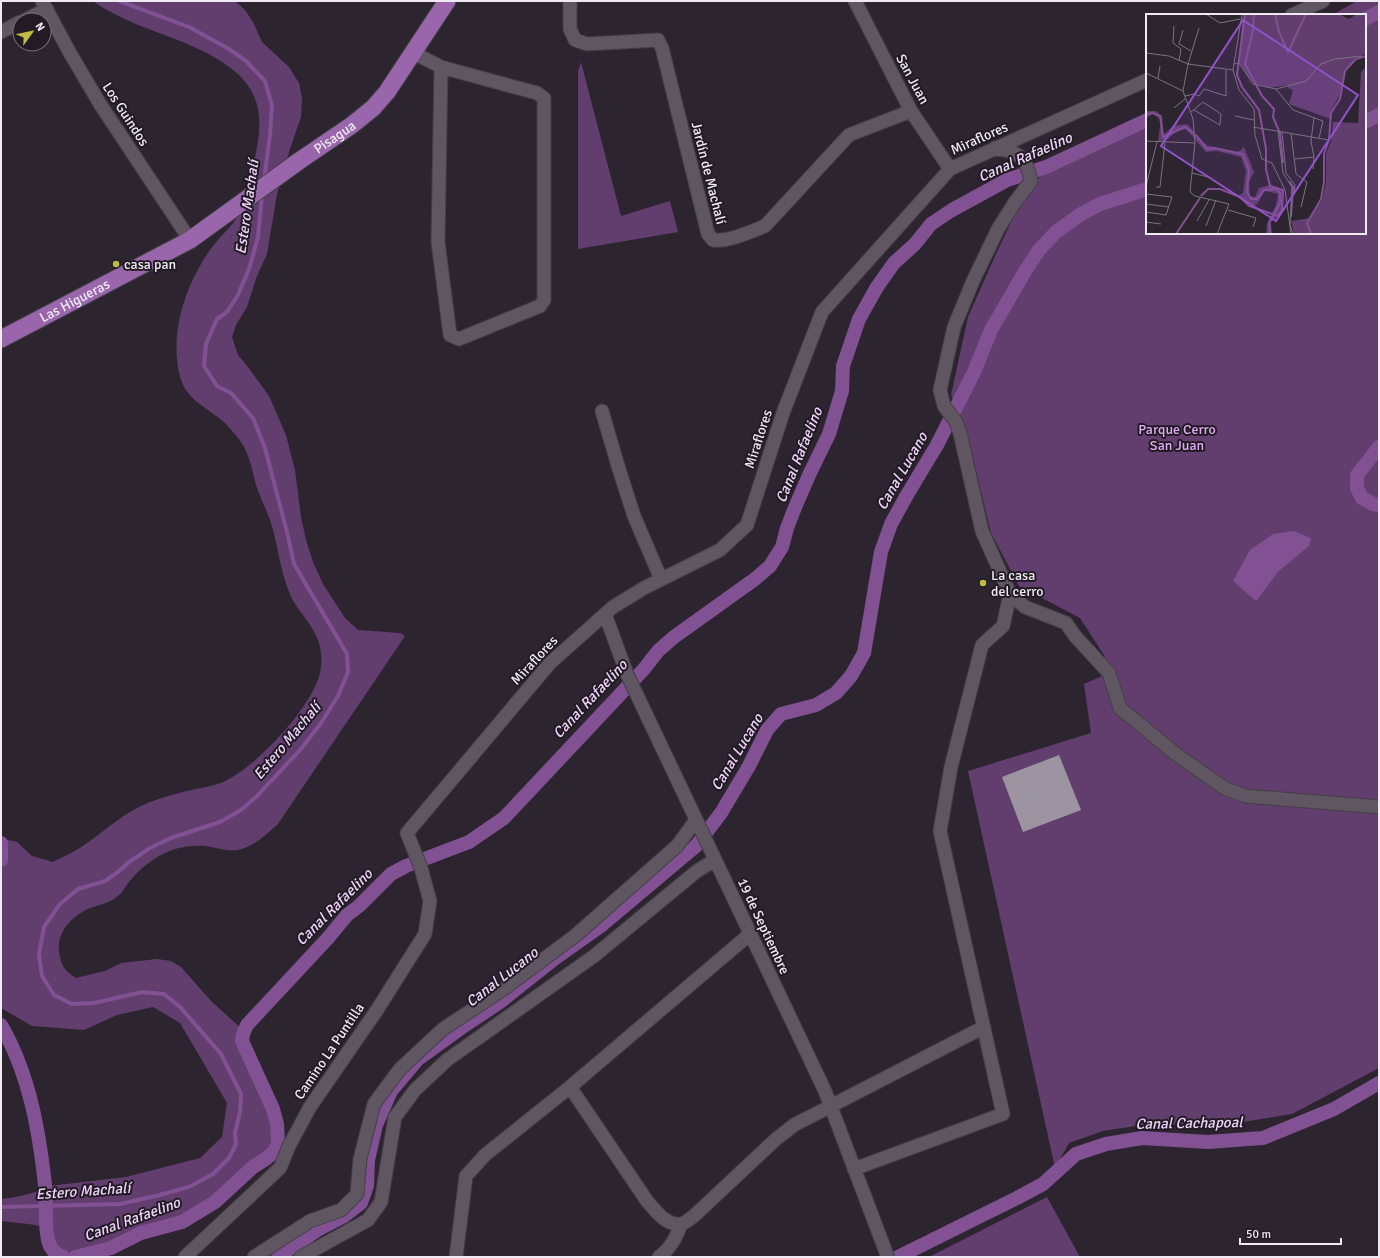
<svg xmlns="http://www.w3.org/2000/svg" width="1380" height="1258" viewBox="0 0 1380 1258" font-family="Signika,sans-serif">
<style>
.green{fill:#613e6e}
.water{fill:#825193}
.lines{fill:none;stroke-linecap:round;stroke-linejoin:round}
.stream{stroke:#825193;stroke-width:4}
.canal{stroke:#825193;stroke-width:14}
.building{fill:#9d94a1}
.minor-casing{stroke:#443f47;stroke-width:15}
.major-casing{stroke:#443f47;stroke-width:19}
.minor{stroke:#5f5662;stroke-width:13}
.major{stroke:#9965ab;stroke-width:17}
.poi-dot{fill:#c2bd3f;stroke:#221b25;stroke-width:1.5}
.labels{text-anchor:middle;stroke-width:4;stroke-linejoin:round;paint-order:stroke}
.street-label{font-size:14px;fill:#f0ebf2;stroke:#221b25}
.poi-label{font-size:14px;fill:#f0ebf2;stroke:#221b25;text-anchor:start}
.park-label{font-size:14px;fill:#e2acf5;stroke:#221b25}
.water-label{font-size:15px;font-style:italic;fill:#efd4f9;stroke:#221b25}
.inset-river{fill:none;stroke:#825193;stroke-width:2}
.inset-road{fill:none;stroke:#7a747d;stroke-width:1}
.view{fill:#9252c9;fill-opacity:0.15;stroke:#9252c9;stroke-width:2}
.inset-edge{fill:none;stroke:#f0ebf2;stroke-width:2}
</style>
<rect width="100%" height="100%" fill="#2c242f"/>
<path class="green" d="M93 1H235L245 10 253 22 262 42 289 67 299 83 302 98 301 117 290 149 277 194 267 254 257 276 247 307 236 325 232 337 238 355 248 367 269 396 286 435 295 470 301 517 306 540 313 562 323 584 345 618 358 630 400 633 405 636 278 824C269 832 259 842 247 847 233 854 220 848 205 846 196 845 185 846 175 849 157 855 141 867 129 882 125 887 123 892 118 896 110 903 102 904 93 907 74 914 57 930 59 951 61 966 64 970 76 978L105 971 121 963 157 959 171 961 181 967 212 1002 242 1029 240 1038 271 1110 275 1125 276 1141 270 1153 240 1174 217 1198 181 1219 141 1230 110 1245 66 1255C53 1248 52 1243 51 1228L28 1224 1 1221V1199C18 1197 34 1194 49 1186L126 1177 200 1158 222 1137 227 1103 180 1023 153 1007 117 1015 84 1030 32 1026 1 1008V873L4 860 3 839 17 842 32 856 53 862C64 856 75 852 84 845 102 833 118 818 137 808 152 800 171 795 187 791 199 788 210 787 221 783 254 769 304 715 317 682 321 673 322 663 321 653 319 630 301 616 291 597 289 592 287 586 285 580 279 562 277 542 271 523 267 510 260 498 256 485 253 474 251 462 246 451 242 441 232 431 225 423 206 406 184 400 179 372 170 331 186 284 210 250 219 237 232 227 239 214 245 204 246 191 249 180 259 143 270 105 239 75 199 38 137 33 93 1Z
M1357 1H1379V1068L1292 1114 1230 1124 1142 1125 1103 1131 1069 1143 1055 1168 968 771 1091 733 1084 684 1109 673 1104 655 1080 618 1019 586 991 533 965 425 951 395 968 317 995 256 1016 212 1046 167 1147 120V233H1365V15H1332Z
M581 62 621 216 670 201 678 232 578 249V71Z
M1047 1197 1080 1257H929Z"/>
<path class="water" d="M1294 531 1311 538 1310 545 1278 572 1256 601 1233 581 1250 550 1273 534Z"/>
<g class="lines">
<path class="stream" d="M119 1 189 27 229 49 246 61 265 81 272 105 270 135 264 180
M1 1207 120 1204 156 1196 189 1187 213 1174 229 1158 236 1144 235 1133 240 1112 241 1094 221 1054 180 1007 164 994 142 992 94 1003 72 1004 54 995 42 976 39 954 44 927 60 904 78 889 105 881 118 872 129 862 150 848 171 838 220 822 241 810 257 796 300 750 321 723 338 696 348 672 347 654 294 564 287 532 265 448 253 418 231 393 217 386 204 366 206 344 217 319 227 312 238 295 249 269 258 237 262 194"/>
<path class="canal" d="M1365 19 1379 12
M1365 122 1379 115
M1379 447 1357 475V488L1362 498 1373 504 1379 505
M1 843V860
M1 1025C29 1073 39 1130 45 1185 47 1203 44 1222 48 1240 50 1248 54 1254 63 1257
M75 1257 111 1248 141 1233 182 1222 215 1202 253 1167 267 1158 274 1152 278 1143 277 1124 273 1109 242 1041 243 1034 247 1025 328 938 347 915 359 906 391 874 406 866 469 842 504 818 644 669 658 651 674 637 755 579 770 566 782 547 787 528 796 505 810 473 829 434 842 391 843 366 859 319 877 287 894 263 915 244 931 224 952 210 1007 180 1046 167 1147 120
M278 1257 319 1229 344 1216 361 1203 367 1186 368 1160 376 1125 391 1091 418 1059 461 1028 500 1002 554 959 602 925 696 846 721 813 749 766 767 730 781 714 816 705 836 693 851 676 864 653 881 552 891 524 907 495 937 445 974 372 991 330 1024 273 1039 250 1056 232 1081 214 1100 204 1147 189
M898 1257 1017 1198 1043 1184 1076 1154 1106 1144 1142 1138 1208 1142 1263 1138 1334 1109 1379 1083"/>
</g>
<path class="building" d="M1059 755 1081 810 1023 832 1002 777Z"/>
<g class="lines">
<defs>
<path id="minor" d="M42 1 70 53 100 104 190 240
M570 1V29L575 40 587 44 658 40 662 48 708 234 713 240C728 242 750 232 765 226L849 135 911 111
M855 1 911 111 950 169
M1292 15 1323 1
M25 20 47 9
M1 32 20 22
M412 52 441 67 537 93 544 98V300L540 306 459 339 450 335 438 242 441 67
M995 148C1020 152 1026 157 1031 181L1015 202 998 229 973 281 954 327 940 390 944 406 956 422 960 433 982 531 1010 594 1025 607 1066 623 1075 636 1109 673 1120 708 1177 755 1226 789 1246 796 1379 807
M602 411 618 466 634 516 661 579
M605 614 627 674 825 1091 887 1255
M570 1087 647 1201C655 1210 666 1226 681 1224 686 1223 691 1218 695 1215L775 1140 794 1125 984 1027
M854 1169 1003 1114 940 831 951 767 982 645 1003 626 1010 594
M185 1257 280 1168 289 1146 310 1107 377 1010 425 934 430 901 421 868 407 833 550 663 613 607 644 588 720 550 747 525 783 413 822 312 950 169 1147 80
M254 1257 310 1221 341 1210 357 1194 360 1159 374 1104 400 1069 443 1029 502 990 576 935 677 846 696 820
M301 1257 368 1220 381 1202 395 1117 415 1090 447 1060 594 956 697 871 715 860
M456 1257 466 1176 485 1155 570 1087 750 934
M659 1257C671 1248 676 1238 681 1224"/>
<g id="major">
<path id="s1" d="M1 339 190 240 299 161 352 125 373 108 387 92 447 1"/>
</g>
</defs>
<use href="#minor" class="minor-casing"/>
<use href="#major" class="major-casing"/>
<use href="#minor" class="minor"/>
<use href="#major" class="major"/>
</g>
<g class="poi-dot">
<circle cx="116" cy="264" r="4"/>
<circle cx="983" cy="583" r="4"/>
</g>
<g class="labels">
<g class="street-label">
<text transform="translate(913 79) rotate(62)" y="5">San Juan</text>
<text transform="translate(126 114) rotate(57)" y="5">Los Guindos</text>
<text dy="5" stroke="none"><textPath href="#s1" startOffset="391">Pisagua</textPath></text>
<text transform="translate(979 138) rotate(-24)" y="5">Miraflores</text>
<text transform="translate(709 173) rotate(76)" y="5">Jardín de Machalí</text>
<text dy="5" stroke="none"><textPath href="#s1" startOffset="83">Las Higueras</textPath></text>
<text transform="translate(758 439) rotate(-72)" y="5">Miraflores</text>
<text transform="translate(534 660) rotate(-47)" y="5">Miraflores</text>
<text transform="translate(764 926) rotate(65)" y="5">19 de Septiembre</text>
<text transform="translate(329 1051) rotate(-56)" y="5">Camino La Puntilla</text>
</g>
<g class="poi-label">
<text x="124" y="269">casa pan</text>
<text x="991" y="580">La casa<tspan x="991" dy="16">del cerro</tspan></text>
</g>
<g class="park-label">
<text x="1177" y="434">Parque Cerro<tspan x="1177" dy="16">San Juan</tspan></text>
</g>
<g class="water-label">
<text transform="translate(1025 157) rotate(-24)" y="5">Canal Rafaelino</text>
<text transform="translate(247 207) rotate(-82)" y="5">Estero Machalí</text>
<text transform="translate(799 455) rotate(-68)" y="5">Canal Rafaelino</text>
<text transform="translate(902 471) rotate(-60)" y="5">Canal Lucano</text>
<text transform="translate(590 699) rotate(-47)" y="5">Canal Rafaelino</text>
<text transform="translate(287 741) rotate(-50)" y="5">Estero Machalí</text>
<text transform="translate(737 752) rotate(-59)" y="5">Canal Lucano</text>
<text transform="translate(334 907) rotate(-45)" y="5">Canal Rafaelino</text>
<text transform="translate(502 977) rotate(-38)" y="5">Canal Lucano</text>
<text transform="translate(1189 1123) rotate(-1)" y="5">Canal Cachapoal</text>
<text transform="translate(83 1191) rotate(-4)" y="5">Estero Machalí</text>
<text transform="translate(132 1219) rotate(-20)" y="5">Canal Rafaelino</text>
</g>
</g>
<g transform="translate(1146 14)">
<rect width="220" height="220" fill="#2c242f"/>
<path d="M97 0H193L203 5 211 0H220V40L210 43 198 59 194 80 184 99 185 105 143 90 147 76 142 74V71L123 74 108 69 102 63 93 47ZM220 53V220H148L145 207 164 204 176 186 180 168V140L185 127 187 108 212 109 215 58ZM0 97H10L16 102 18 120 27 112 41 110 60 131 88 138 94 137 98 133 108 158 103 168 104 182 109 183 113 174 124 171 137 176 135 199 125 208 126 220H120L121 210 130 191 132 180 119 177 111 190 106 193 92 182 97 179 100 157 95 143 71 137 60 138 40 115 31 117 19 127H12L15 106 7 100 0 104Z" fill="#613e6e"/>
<path class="inset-river" d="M108 0 107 16 99 50 116 82 128 95 127 103 134 119 137 149M129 0 133 18 142 38 160 0M0 100 7 99 14 102 17 123 39 113 47 119M50 121 61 135 69 134 97 140 103 156 101 178 105 185H111L118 176 130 175 134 179V189L123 209 124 220M143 167 147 173 145 203M55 182 62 175H74L94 183 103 192 132 202 136 196 137 176 124 172 120 155V135L113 96 96 73 91 61 99 0M30 220 54 184M165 220 161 209 175 185 178 168V140L183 126 185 99 194 85 199 57 210 45 220 42M203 220H218"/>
<path class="inset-road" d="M60 0 74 9 94 5M96 0 87 56 93 76 108 95 109 121 116 145 126 149 139 176 145 220M28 12 27 29 35 35 33 47M53 14 42 50 87 56M37 16 33 30 45 37M0 39 23 42 42 50 37 77 47 105 49 129 44 178 49 182 83 190 71 220M88 50 93 49 107 70 130 75 160 67 175 50 189 45 216 42M0 59 37 77M12 64 14 52M130 75 147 96 177 107 173 124M39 82 48 80 53 82 58 75 80 82V56M28 94 39 85M45 98 57 88 75 100 74 111 48 96M89 102 108 106M107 113 183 126M132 117 137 159 146 173 144 211 147 220M136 118 140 159 149 171 148 181M145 119 150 160 161 168 155 193M0 127 49 129M149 145 168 143 165 127 168 103M167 155 168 143M46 159 62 163M0 172 11 128M10 173H14L19 129M0 180 26 183 20 201 0 198M0 190 23 193M82 196 110 204 107 213M51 207 63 186M0 208 15 210M60 212 70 186"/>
<path class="view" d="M97 6 212 81 130 207 15 132Z"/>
<rect width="220" height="220" class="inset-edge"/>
</g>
<rect width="1380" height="1258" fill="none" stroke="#f0ebf2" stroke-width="4"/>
<g transform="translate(32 32) rotate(57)"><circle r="19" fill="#221b25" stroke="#746e77"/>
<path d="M0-3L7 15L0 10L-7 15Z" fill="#c2bd3f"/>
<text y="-6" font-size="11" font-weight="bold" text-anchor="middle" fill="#f0ebf2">N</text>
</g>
<path d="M1240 1238v6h101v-6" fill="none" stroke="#f0ebf2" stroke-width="2"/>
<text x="1246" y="1238" font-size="12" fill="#f0ebf2" stroke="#221b25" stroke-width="3" paint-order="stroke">50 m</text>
</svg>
